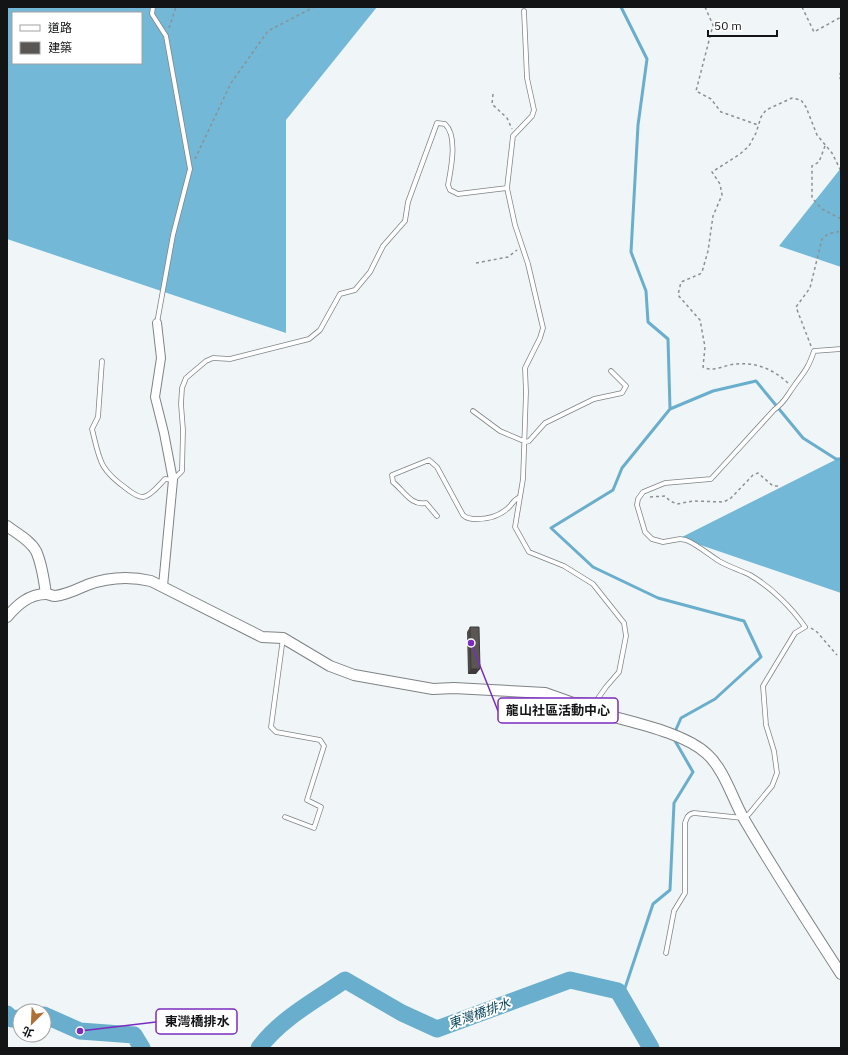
<svg xmlns="http://www.w3.org/2000/svg" width="848" height="1055" viewBox="0 0 848 1055" font-family="'IBM Plex Sans','Noto Sans TC',sans-serif">
<style>
.forest{fill:#73b9d7;fill-rule:evenodd}
.lines{fill:none;stroke-linecap:round;stroke-linejoin:round}
.stream{stroke:#69aecc;stroke-width:3}
.river{stroke:#69aecc;stroke-width:17}
.service-casing{stroke:#7f8385;stroke-width:5.5}
.minor-casing{stroke:#7f8385;stroke-width:10}
.tertiary-casing{stroke:#7f8385;stroke-width:12}
.path{stroke:#8d9091;stroke-width:1.5;stroke-dasharray:3 3;stroke-linecap:butt}
.service{stroke:#fff;stroke-width:4}
.minor{stroke:#fff;stroke-width:8}
.tertiary{stroke:#fff;stroke-width:10}
.wall{fill:#4d4a47}
.shaded-wall{fill:#3e3c3a}
.building{fill:#595653;stroke:#3e3c3a}
.labels{text-anchor:middle;stroke-width:4;stroke-linejoin:round;paint-order:stroke}
.water-label{font-size:13px;font-style:italic;fill:#08465b;stroke:#fff}
.leader{fill:none;stroke:#7b2cbf;stroke-width:1.5}
.callout-dot{fill:#7b2cbf;stroke:#fff;stroke-width:1.5}
.callout{fill:#fff;stroke:#7b2cbf;stroke-width:1.5}
.callout-label{font-size:13px;text-anchor:middle;font-weight:bold;fill:#131415}
</style>
<rect width="100%" height="100%" fill="#f0f5f7"/>
<path class="forest" d="M7 7H377L286 120V333L7 239ZM13 13H141V63H13Z
M841 168V267L779 246Z
M841 457V593L680 538Z"/>
<g class="lines">
<path class="stream" d="M621 7 647 59 638 125 631 252 646 291 648 322 668 339 670 409
M674 734 681 718 715 699 761 657 744 621 658 598 593 567 551 528 613 490 622 468 670 409 713 391 756 381 803 438 836 459H841
M622 997 653 904 670 890 674 803 693 772 674 739"/>
<path class="river" d="M7 1014 12 1019 20 1018
M44 1015 80 1031 134 1035 142 1048
M259 1048C280 1019 316 1000 345 980L402 1013 437 1029 570 980 618 991 651 1048"/>
<defs>
<path id="service" d="M153 7 152 14 166 36 190 169 173 235 157 323
M524 11 527 78 534 110 532 116 513 136 507 188 515 225 528 264 543 328 540 338 525 368 526 392 523 479 515 527 529 552 564 566 593 584 624 623 626 636 619 672 606 687 594 704
M102 361 98 417 92 429C100 461 99 469 127 489 131 492 137 497 143 497 151 496 160 484 165 479L173 480 182 471 183 430 181 404 182 388 186 378 206 361 213 358 230 359 309 339 320 330 340 294 355 290 370 272 383 246 405 221 408 202 437 123 445 124C458 136 451 169 448 185L450 190 458 194 507 188
M473 411 500 431 526 442 529 441 545 423 594 399 622 393 626 386 611 371
M437 516 426 503C411 506 404 491 393 482L392 475 429 460 437 467 463 515C467 519 472 519 477 519 491 519 502 515 511 505 514 501 515 499 520 497
M283 638 271 727 276 732 320 740 324 746 307 800 321 807 314 828 285 817
M666 953 674 911 685 893V823C687 817 688 814 694 813L743 818 749 814 772 786 777 773 774 751 766 725 763 686 795 633 805 627C792 608 771 587 750 575 740 570 729 567 719 561 708 554 698 545 686 540L680 539 663 542 652 539 645 532 637 505 638 499 643 492 665 483 711 479 774 410C785 402 786 397 794 386 804 372 808 369 814 351L841 349"/>
<path id="minor" d="M157 323 161 358 155 397 164 433 173 480 163 586"/>
<path id="tertiary" d="M7 526C16 533 30 540 36 551 42 564 44 580 46 594
M7 617C17 605 29 594 46 594 49 594 52 596 55 596 66 595 78 589 87 585 109 577 129 576 151 581L262 637 283 638 330 666 354 675 433 689 454 688 545 693 573 703 594 704 600 713C630 722 684 732 707 754 724 769 733 800 744 819 775 872 808 923 841 974"/>
</defs>
<use href="#service" class="service-casing"/>
<use href="#minor" class="minor-casing"/>
<use href="#tertiary" class="tertiary-casing"/>
<path class="path" d="M705 7 713 25 696 91 711 99 721 112 758 125
M802 7 814 32 841 17
M169 28 176 7
M841 72 839 76 841 80
M493 94 492 104 507 118 512 129
M825 146 819 162 812 166V198L822 209 841 219
M195 159 231 83 268 31 314 7
M476 263 508 257 517 250
M811 346 796 307 810 288 822 239 828 234 841 231
M788 383C774 370 757 362 737 364 726 364 713 373 703 367L705 347 700 320 678 295 681 282 700 274 702 272 708 251 713 216 722 195 720 184 712 172 740 154 749 146 756 133 761 117 766 110 792 98 801 100 806 107 817 135 832 153 841 171
M650 497 665 496 670 501 677 504 693 501 723 502 730 499 753 475 758 473 773 486H778
M811 628 817 632 837 655"/>
<use href="#service" class="service"/>
<use href="#minor" class="minor"/>
<use href="#tertiary" class="tertiary"/>
</g>
<path class="wall" d="M470 627 476 674H468L467 632Z"/>
<path class="shaded-wall" d="M471 669H480L476 674H468Z"/>
<path class="building" d="M470 627H479L480 669H471Z"/>
<g class="labels">
<g class="water-label">
<text transform="translate(479 1013) rotate(-20)" y="5">東灣橋排水</text>
</g>
</g>
<path class="leader" d="M471 643L498 711M80 1031L156 1022"/>
<g class="callout-dot">
<circle cx="471" cy="643" r="4"/>
<circle cx="80" cy="1031" r="4"/>
</g>
<g class="callout">
<rect x="498" y="698" width="120" height="25" rx="4"/>
<rect x="156" y="1009" width="81" height="25" rx="4"/>
</g>
<g class="callout-label">
<text x="558" y="715">龍山社區活動中心</text>
<text x="197" y="1026">東灣橋排水</text>
</g>
<rect width="848" height="1055" fill="none" stroke="#131415" stroke-width="16"/>
<rect x="12" y="12" width="130" height="52" fill="#ffffff" stroke="#a1a1a1"/>
<rect x="20" y="25" width="20" height="6" fill="#ffffff" stroke="#a1a1a1"/>
<text x="48" y="32" font-size="12" fill="#131415">道路</text>
<rect x="20" y="42" width="20" height="12" fill="#595653" stroke="#a1a1a1"/>
<text x="48" y="52" font-size="12" fill="#131415">建築</text>
<g transform="translate(32 1023) rotate(204)"><circle r="19" fill="#ffffff" stroke="#a1a1a1"/>
<path d="M0-3L7 15L0 10L-7 15Z" fill="#ae7035"/>
<text y="-6" font-size="11" font-weight="bold" text-anchor="middle" fill="#131415">北</text>
</g>
<path d="M708 30v6h69v-6" fill="none" stroke="#131415" stroke-width="2"/>
<text x="714" y="30" font-size="12" fill="#131415" stroke="#ffffff" stroke-width="3" paint-order="stroke">50 m</text>
</svg>
